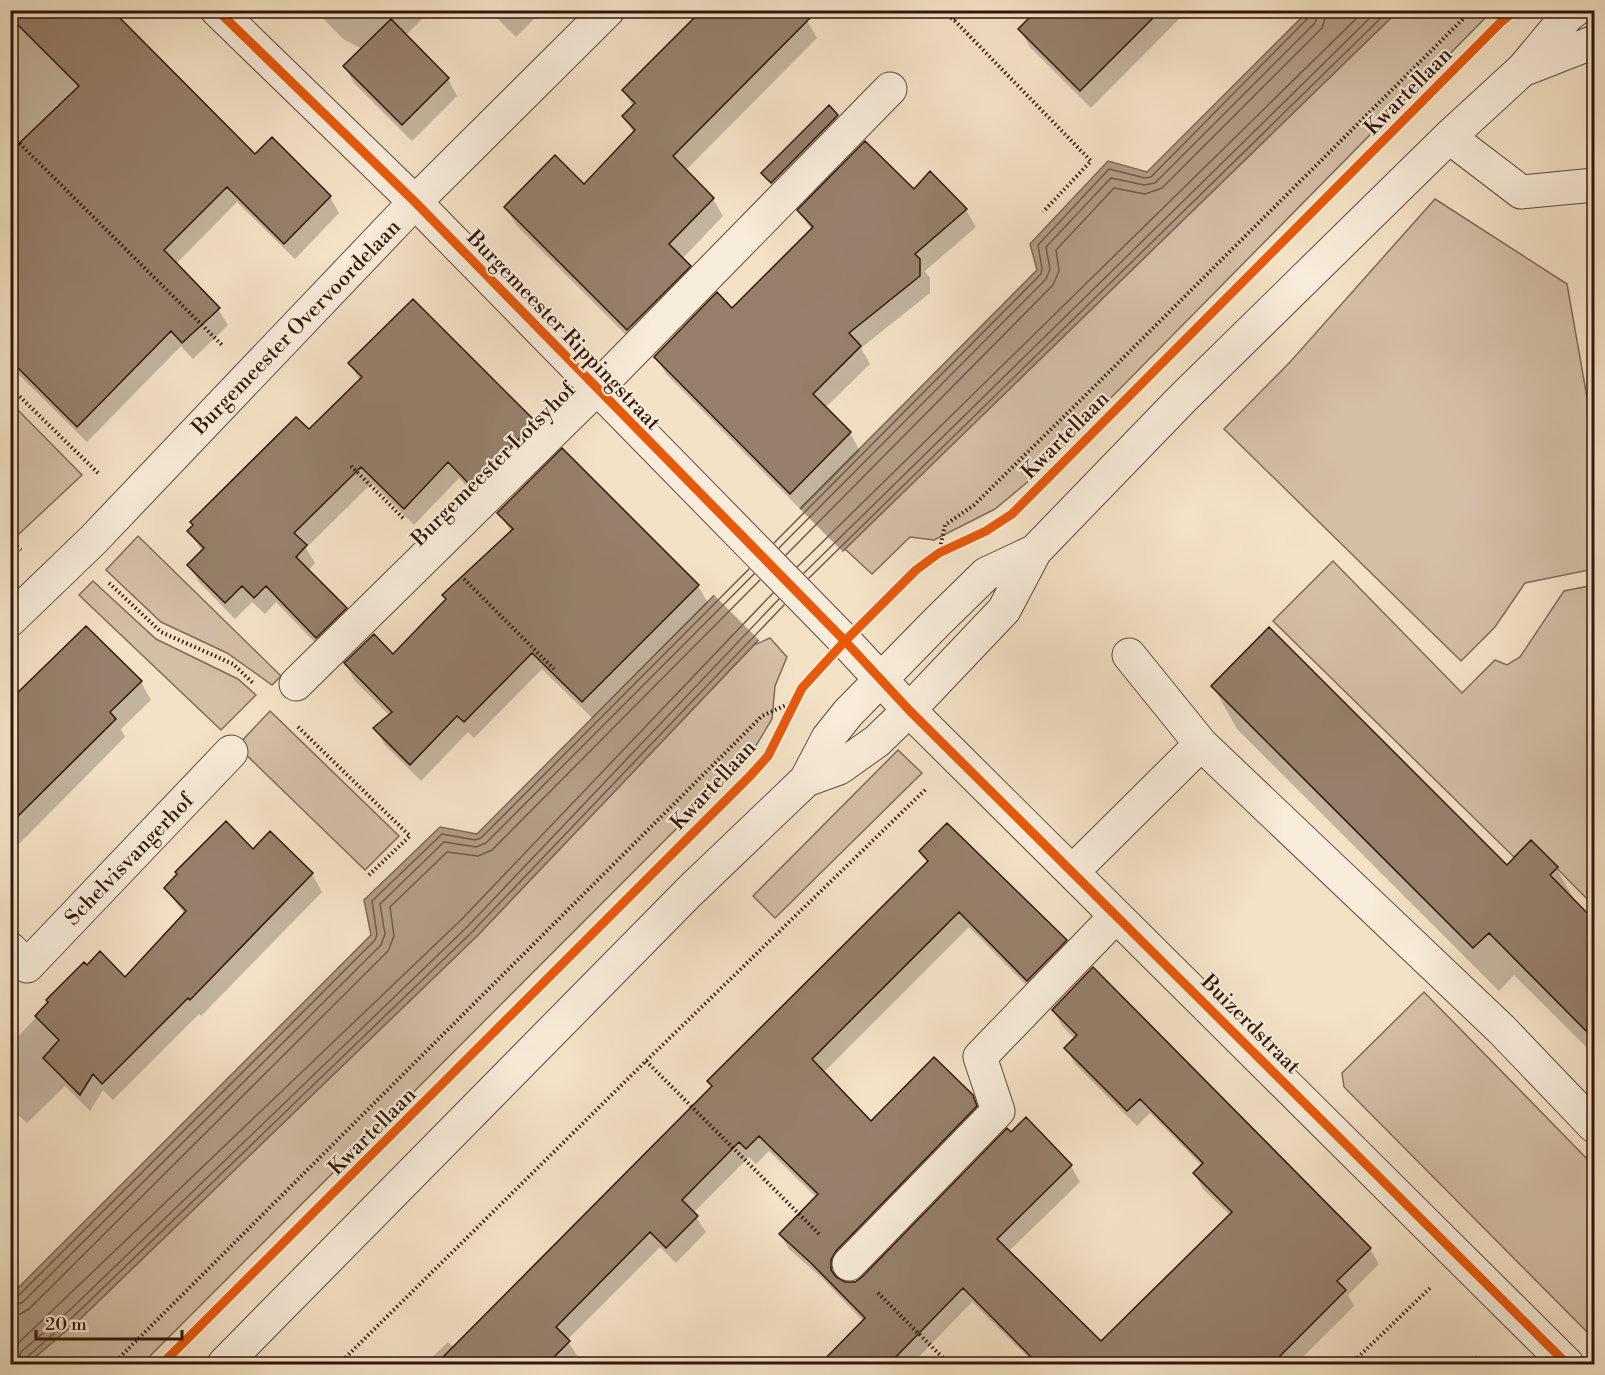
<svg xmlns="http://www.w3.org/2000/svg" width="1605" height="1375" viewBox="0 0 1605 1375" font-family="'Libre Bodoni',serif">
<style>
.green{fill:#d3bfa6;stroke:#826a58;stroke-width:1.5}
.water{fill:#b29d86;stroke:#7e6754;stroke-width:1.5}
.pier{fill:#f4e2c6}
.shadow{fill:#0003}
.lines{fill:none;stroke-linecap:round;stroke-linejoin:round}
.shore{stroke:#725a48;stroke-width:1.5}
.building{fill:#96806b;stroke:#311609;stroke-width:1.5}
.minor-casing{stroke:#624938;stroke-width:35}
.path{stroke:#311609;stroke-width:4;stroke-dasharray:1.5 3;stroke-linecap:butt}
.minor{stroke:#f8ecda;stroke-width:33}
.cycleway-casing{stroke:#f8ecda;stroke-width:13}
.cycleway{stroke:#e8590c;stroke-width:9}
.labels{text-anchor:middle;stroke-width:4.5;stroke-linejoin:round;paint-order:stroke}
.street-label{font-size:21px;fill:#311609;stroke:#f8ecda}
</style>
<rect width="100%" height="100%" fill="#f4e2c6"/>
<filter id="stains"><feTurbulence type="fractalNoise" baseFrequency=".00333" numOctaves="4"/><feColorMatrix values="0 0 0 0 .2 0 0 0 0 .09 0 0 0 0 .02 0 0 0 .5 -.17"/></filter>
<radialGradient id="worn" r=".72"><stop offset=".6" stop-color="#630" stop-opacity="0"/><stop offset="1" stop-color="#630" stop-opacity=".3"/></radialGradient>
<path class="green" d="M1398 11H1492L1030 480 995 509 934 540 910 537 872 574 845 549Z
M1435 199 1567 284 1594 437V569L1525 583 1495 627 1461 661 1224 429 1291 361Z
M11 403 82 475 19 534 11 526Z
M138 536 281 676 272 685 227 653 161 622 106 570Z
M1333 561 1462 693 1495 660 1507 665 1520 657 1564 591 1594 585V906L1530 841 1514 857 1273 621Z
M93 581 156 639 238 679 256 695 221 730 79 595Z
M770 638 787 657 775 686 772 719 751 754 142 1364H27L80 1319 478 935 754 645Z
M270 711 399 836 365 870 237 746Z
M898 750 922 773 775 918 753 896Z
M1424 992 1594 1166V1339L1344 1087 1342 1073Z"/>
<path class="water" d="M1308 11H1398L845 549 478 935 80 1319 27 1364H11V1295L371 935 364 900 440 827 477 834 1037 270 1030 244 1108 161 1147 172Z"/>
<path class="pier" d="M798 507 845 554 761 642 712 593Z"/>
<path class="shadow" d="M10 10 255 156 330 197 339 213 295 259 237 202 176 264 218 309 228 325 193 359 181 346 87 442 10 366Z
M315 10H431L405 36 448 79 457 96 412 141 354 83 345 67 362 49 343 39Z
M489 10H543L516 37Z
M797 10 807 21 817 38 685 171 713 199 723 216 682 259 699 284 638 347 516 225 506 207 584 186 634 134 624 116 633 107 624 91Z
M1039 10H1188L1091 108 1030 47 1020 29Z
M837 116 842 124 777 191 763 173Z
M914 191 966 210 976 227 925 271 930 278V293L861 348 870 364 825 408 850 433 860 451 801 510 666 374 656 357 732 310 812 231 799 211Z
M350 363 535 423 544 440 482 502 459 478 414 525 372 483 306 548 315 563 308 571 346 609 356 626 326 654 276 602 265 614 252 602 235 619 199 582 189 565 202 551 189 531 309 431 360 381Z
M499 513 698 586 708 603 592 718 542 669 474 738 468 732 421 781 385 745 375 728 390 716 355 681 346 664 393 656 512 533Z
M141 682 151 700 121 729 125 737 10 853V703Z
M1213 686 1507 867 1556 868 1578 906 1594 922V1055L1514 975 1499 991 1237 729Z
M253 851 312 874 322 892 201 1016 199 1014 113 1100 103 1090 90 1111 65 1086 27 1123 10 1107V1045L50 1003 125 979 185 915 165 888Z
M921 851 1066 941 1075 956 1037 996 969 927 823 1073 870 1123 972 1096 981 1112 839 1276V1281L845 1284 855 1283 863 1278 1026 1119 1071 1166 1080 1182 1008 1252 1101 1343 1230 1215 1203 1189 1194 1173 1202 1166 1150 1113 1137 1126 1075 1064 1066 1048 1075 1039 1062 1026 1053 1010 1370 1249 1379 1264 1348 1295 1354 1306 1296 1364H1035L972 1302 912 1364H821L864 1322 822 1278 789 1249 780 1234 816 1197 769 1151 756 1164 749 1157 693 1213 706 1232 676 1263 660 1247 567 1340 578 1357 571 1364H425L448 1342 454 1348 712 1088 709 1081 928 863Z
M1476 1355 1486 1364H1467Z"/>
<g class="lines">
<path class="shore" d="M774 543 1041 274 1042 268 1038 245 1109 169 1145 178 1151 177 1309 17 1311 10
M779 548 1046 279 1050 269 1046 247 1111 178 1144 185 1155 183 1315 23 1319 10
M786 555 1053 285 1059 271 1056 250 1114 188 1145 194 1162 188 1322 28 1328 10
M797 567 1365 10
M804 573 1378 10
M809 578 1389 10
M10 1299 17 1297 375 940 377 934 372 901 442 834 475 840 481 838 749 569
M10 1307 23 1302 381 945 385 934 380 904 444 842 476 847 486 843 754 574
M10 1316 20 1314 29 1309 388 951 394 936 390 907 447 852 478 856 492 850 760 580
M10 1351 462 919 773 593
M17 1364 21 1352 71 1309 468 926 779 599
M24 1364 26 1358 76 1314 473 931 784 605"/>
</g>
<path class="building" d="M10 10H112L255 154 272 137 331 196 284 244 227 187 164 250 220 308 182 343 171 331 77 427 10 360V152L79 86 10 17Z
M702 10H818L673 156 714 198 669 244 691 266 627 330 504 207 555 155 584 184 635 130 622 116 635 103 622 90Z
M1037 10H1161L1080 91 1018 29Z
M391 19 449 78 402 125 343 66Z
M829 105 838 115 771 183 761 173Z
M865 141 914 189 930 171 967 209 915 254 920 259V276L849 333 861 346 813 394 851 432 790 494 654 357 717 292 732 308 813 227 797 210Z
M413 299 536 422 471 486 448 462 404 509 361 467 294 533 307 545 296 557 347 608 316 638 266 586 254 598 242 586 225 603 187 565 204 548 187 531 193 525 190 522 296 417 309 429 362 377 348 363Z
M562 448 699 585 582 702 532 653 464 722 457 716 410 765 373 728 392 712 344 663 374 634 393 654 446 599 442 595 513 529 497 513Z
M86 626 142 681 110 712 116 719 10 824V700Z
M1269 627 1507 865 1531 840 1558 867 1550 875 1594 920V1039L1489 933 1473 948 1211 686Z
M226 821 253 849 270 831 313 873 190 1000 188 998 102 1084 93 1074 80 1095 43 1058 59 1040 35 1016 48 1002 46 1000 84 962 87 965 100 951 125 977 186 911 164 888 177 874 175 872Z
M947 823 1067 940 1027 981 959 912 812 1059 871 1121 934 1057 973 1095 977 1106 836 1251 831 1260V1270L836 1277 845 1282H855L862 1277 1007 1128 1011 1132 1026 1117 1072 1165 997 1239 1101 1341 1232 1212 1193 1173 1203 1163 1140 1099 1127 1111 1064 1048 1077 1035 1052 1010 1093 967 1371 1248 1337 1281 1346 1290 1271 1365H1039L963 1288 888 1365H819L865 1318 811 1263 779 1234 818 1194 759 1136 746 1149 739 1142 682 1200 698 1216 666 1248 650 1232 556 1327 570 1341 546 1365H435L712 1086 707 1081 928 861 919 851Z"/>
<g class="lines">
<defs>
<path id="minor" d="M217 10 415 202 845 641 909 710 1567 1364
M1525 69 1594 42
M1449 137 1521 192 1594 185
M10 620 93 540 415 202 608 10
M1129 655 1201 744 1501 1029 1594 1126
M296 684 596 389 890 89
M806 780 839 768 877 741 909 710 1004 610 1035 551 1181 400 1449 137 1523 69 1568 15 1575 10
M1072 872 1201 744
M10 949 27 966 231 752
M849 1264 998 1111 980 1057 1116 916
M224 1364 689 892 806 780 828 738 848 713 935 624 986 574 1035 551"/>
</defs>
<use href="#minor" class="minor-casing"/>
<path class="path" d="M530 10 538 18
M940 10 954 20 1091 161 1043 212
M954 20 965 10
M10 134 222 345
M10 387 98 473
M351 466 403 518
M10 541 21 550
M939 553 945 525 974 505 1102 379 1472 10
M464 579 554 669
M109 583 161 632 233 664 254 684
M298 727 410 836 369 875
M646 1061 819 1234
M878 1293 949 1364
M113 1364 762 716 795 701
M339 1364 646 1061 927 788
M1351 1364 1430 1288"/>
<use href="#minor" class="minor"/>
<defs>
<path id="cycleway" d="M217 10 415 202 845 641 909 710 1567 1364
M162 1364 750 776 768 756 802 688 845 641 916 570 939 553 986 531 1012 514 1501 22 1516 10"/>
</defs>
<use href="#cycleway" class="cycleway-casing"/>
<use href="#cycleway" class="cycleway"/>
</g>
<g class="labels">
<g class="street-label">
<text transform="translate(1408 91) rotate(-45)" y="7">Kwartellaan</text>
<text transform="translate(296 327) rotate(-46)" y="7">Burgemeester Overvoordelaan</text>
<text transform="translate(564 330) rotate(46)" y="7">Burgemeester Rippingstraat</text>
<text transform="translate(1065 435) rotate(-45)" y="7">Kwartellaan</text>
<text transform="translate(493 464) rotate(-45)" y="7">Burgemeester Lotsyhof</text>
<text transform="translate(713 785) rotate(-47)" y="7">Kwartellaan</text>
<text transform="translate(129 859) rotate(-46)" y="7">Schelvisvangerhof</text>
<text transform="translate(1251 1024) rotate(45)" y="7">Buizerdstraat</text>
<text transform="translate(372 1131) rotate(-45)" y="7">Kwartellaan</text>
</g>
</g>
<rect width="1605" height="1375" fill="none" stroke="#f4e2c6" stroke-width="36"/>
<rect x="12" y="12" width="1581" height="1351" fill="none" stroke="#311609" stroke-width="3"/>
<rect x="18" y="18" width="1569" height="1339" fill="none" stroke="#311609" stroke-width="1.5"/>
<path d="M36 1330v9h146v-9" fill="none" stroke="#311609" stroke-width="3"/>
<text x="45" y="1330" font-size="18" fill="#311609" stroke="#f8ecda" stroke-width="4.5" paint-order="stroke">20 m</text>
<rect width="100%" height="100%" filter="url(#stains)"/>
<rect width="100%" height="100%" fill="url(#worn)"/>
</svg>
